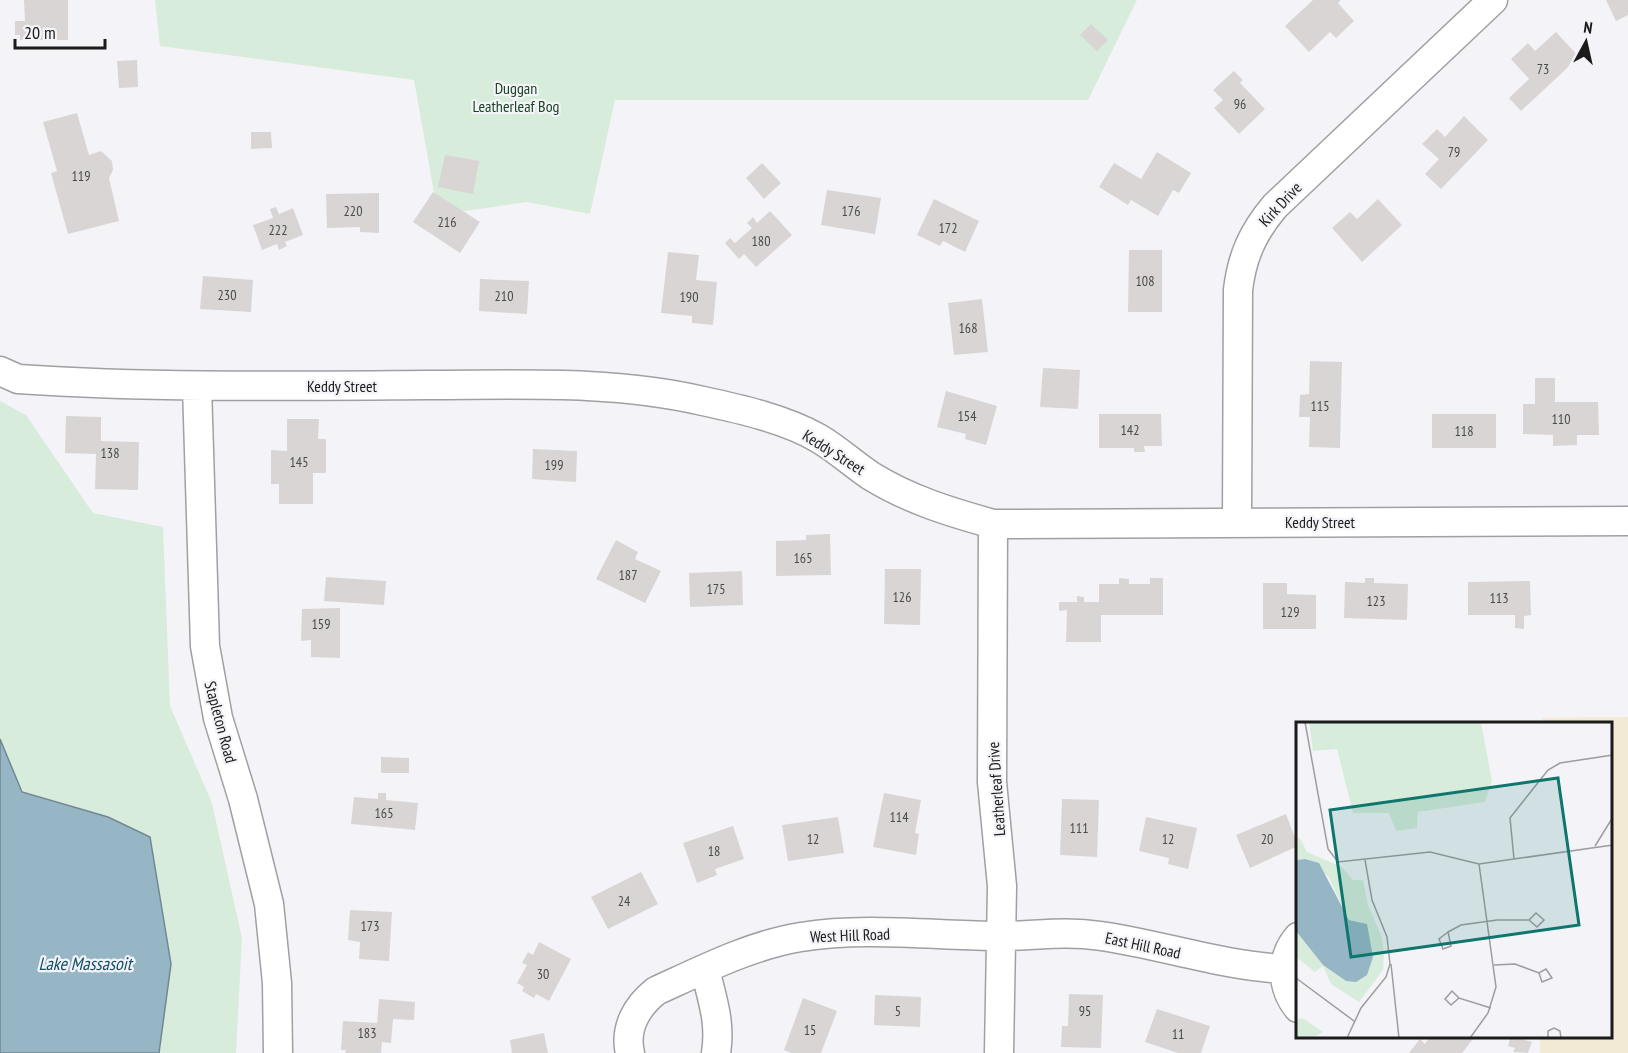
<svg xmlns="http://www.w3.org/2000/svg" width="1628" height="1053" viewBox="0 0 1628 1053" font-family="'PT Sans Narrow',sans-serif">
<style>
.education{fill:#f3ead5}
.green{fill:#d7ecdb}
.water{fill:#96b6c6;stroke:#718893;stroke-width:1.5}
.building{fill:#d9d5d5}
.lines{fill:none;stroke-linecap:round;stroke-linejoin:round}
.minor-casing{stroke:#a0a0a3;stroke-width:31}
.minor{stroke:#fff;stroke-width:28}
.labels{text-anchor:middle;stroke-width:4.5;stroke-linejoin:round;paint-order:stroke}
.number-label{font-size:14px;fill:#4a4a4a}
.park-label{font-size:16px;fill:#184324;stroke:#f4f4f8}
.street-label{font-size:16px;fill:#1b1b1c;stroke:#f4f4f8}
.water-label{font-size:18px;font-style:italic;fill:#125067;stroke:#f4f4f8}
.inset-road{fill:none;stroke:#9d9da0;stroke-width:1.5}
.view{fill:#0f766e;fill-opacity:0.15;stroke:#0f766e;stroke-width:3}
.inset-edge{fill:none;stroke:#1b1b1c;stroke-width:3}
</style>
<rect width="100%" height="100%" fill="#f4f4f8"/>
<path class="education" d="M1628 717V1053H1540V1037L1612 1036V723H1542V718Z"/>
<path class="green" d="M155 0H1137L1088 100H615L590 214 527 202 438 215 414 80 160 46Z
M0 401 26 415 93 513 163 527 170 706 212 803 242 938 236 1053H159L171 964 150 837 108 817 22 792 0 739Z"/>
<path class="water" d="M0 739 22 792 108 817 150 837 171 964 159 1053H0Z"/>
<path class="building" d="M24 0H68V40H20V35H15V21H25Z
M1313 0H1341L1338 3 1354 21 1336 38 1330 32 1309 52 1285 26Z
M1606 0H1628V15L1616 21Z
M1091 24 1108 40 1097 51 1080 35Z
M1556 32 1579 57 1521 111 1509 98 1529 79 1511 59 1528 43 1535 51Z
M137 60 138 87 119 88 117 61Z
M1234 71 1243 80 1240 83 1265 109 1239 134 1214 108 1223 100 1213 90Z
M77 113 89 155 101 151 112 161 113 170 109 178 119 221 68 234 51 173 57 171 43 122Z
M1464 116 1488 140 1441 189 1425 174 1439 159 1422 144 1437 129 1445 137Z
M251 132H271L272 148 251 149Z
M1157 152 1191 173 1179 193 1173 190 1158 216 1131 200 1128 205 1099 187 1114 163 1141 179Z
M445 155 479 161 473 194 438 187Z
M762 163 781 183 764 199 746 178Z
M827 190 881 198 875 234 821 225Z
M433 192 480 222 460 253 413 222Z
M379 193V233L360 232V227L327 228 326 194Z
M934 199 979 221 965 252 943 241 940 246 917 235Z
M1378 199 1402 225 1362 262 1332 228 1350 212 1357 219Z
M276 207 279 214 293 208 303 235 285 242 287 246 279 250 277 244 262 250 253 225 273 218 270 209Z
M770 211 792 235 756 267 744 254 739 259 725 243 730 238 735 243 752 228 747 223 753 217 757 223Z
M1129 250H1162V312H1128Z
M668 252 699 255 696 280 717 282 713 325 692 323V316L661 313Z
M203 276 253 280 251 312 200 309Z
M480 279 529 281 527 314 479 311Z
M982 299 988 352 954 355 948 303Z
M1310 361 1342 362 1340 448 1309 447 1310 417H1299L1300 395 1309 394Z
M1043 368 1080 370 1078 409 1040 407Z
M1535 378H1555V402H1598L1599 435H1577V445L1553 446V435L1523 434V404H1535Z
M946 391 997 406 986 445 965 439 966 434 937 427Z
M1099 414H1161L1162 446H1144L1145 452H1134V448H1099Z
M1432 414H1496V448H1432Z
M66 416 101 417V441L139 442 138 490 95 489 96 454 65 453Z
M287 419H319L318 439H326V473H313V504H279V484H271V450L287 451Z
M533 449 577 451 576 482 532 479Z
M830 534 831 575 776 576V541L806 540V535Z
M616 540 638 552 635 559 661 571 645 603 596 579Z
M885 569H921L920 625 884 624Z
M742 571 743 605 690 607 689 573Z
M326 577 386 581 384 605 324 601Z
M1119 578 1129 579V584H1150V578H1163V615H1101V642H1066L1067 610 1059 611V602H1077V596L1084 597V602H1099V584H1119Z
M1365 578H1374V583L1408 584 1407 620 1344 618 1345 582 1365 583Z
M1530 581 1531 615 1524 616V629L1515 628V615H1468V582Z
M1263 583H1287V594L1316 595V629H1263Z
M340 608V658L311 657V640L301 641 302 609Z
M381 757 409 758V773H381Z
M378 793H386V800L418 803 415 830 351 824 354 797 378 799Z
M884 793 921 800 915 833 919 834 916 855 873 847Z
M1062 799 1099 800 1097 857 1060 855Z
M1286 814 1298 846 1250 868 1236 835Z
M838 817 844 853 788 861 782 825Z
M1146 817 1197 828 1188 869 1168 864 1169 858 1139 851Z
M733 826 744 859 715 869 717 875 697 883 683 843Z
M641 872 658 904 608 929 591 897Z
M350 910 392 912 389 961 359 959 360 942 348 940Z
M539 942 571 959 549 1001 536 994 534 998 522 991 524 987 517 983 527 965 522 963 528 952 533 955Z
M1069 994 1103 995 1101 1048 1061 1047 1062 1026H1068Z
M875 995 921 997 920 1027 874 1025Z
M803 998 837 1011 821 1053H791L784 1050Z
M379 999 415 1002 414 1020 393 1019 391 1043 382 1042 381 1053H345L346 1050H341L343 1021 377 1023Z
M1157 1009 1210 1026 1201 1053H1178L1145 1042Z
M544 1033 548 1053H512L510 1040Z
M1430 1036H1469L1473 1039 1462 1053H1409L1420 1039 1425 1044Z
M1511 1036 1532 1042 1528 1053 1513 1052 1515 1048 1508 1046Z"/>
<g class="lines">
<defs>
<path id="minor" d="M0 371 18 379C154 388 290 386 426 385 519 385 612 380 703 401 740 409 785 419 818 438 837 449 853 464 871 476 910 500 950 512 993 524L1628 521
M197 386 205 646 218 718 243 799 269 904 277 983 278 1053
M1237 522 1238 290C1242 256 1253 232 1275 206L1493 0
M993 524 992 782 1002 886 999 1053
M1298 937C1280 958 1281 987 1298 1008
M705 969C712 999 721 1022 716 1053
M630 1053C624 1028 637 1006 656 991 702 970 751 945 801 937 863 927 929 935 992 936 1030 937 1061 930 1101 936 1163 945 1222 966 1285 969"/>
</defs>
<use href="#minor" class="minor-casing"/>
<use href="#minor" class="minor"/>
</g>
<g class="labels">
<g class="number-label">
<text x="1543" y="74">73</text>
<text x="1240" y="109">96</text>
<text x="1454" y="157">79</text>
<text x="81" y="181">119</text>
<text x="353" y="216">220</text>
<text x="851" y="216">176</text>
<text x="447" y="227">216</text>
<text x="948" y="233">172</text>
<text x="278" y="235">222</text>
<text x="761" y="246">180</text>
<text x="1145" y="286">108</text>
<text x="227" y="300">230</text>
<text x="504" y="301">210</text>
<text x="689" y="302">190</text>
<text x="968" y="333">168</text>
<text x="1320" y="411">115</text>
<text x="967" y="421">154</text>
<text x="1561" y="424">110</text>
<text x="1130" y="435">142</text>
<text x="1464" y="436">118</text>
<text x="110" y="458">138</text>
<text x="299" y="467">145</text>
<text x="554" y="470">199</text>
<text x="803" y="563">165</text>
<text x="628" y="580">187</text>
<text x="716" y="594">175</text>
<text x="902" y="602">126</text>
<text x="1499" y="603">113</text>
<text x="1376" y="606">123</text>
<text x="1290" y="617">129</text>
<text x="321" y="629">159</text>
<text x="384" y="818">165</text>
<text x="899" y="822">114</text>
<text x="1079" y="833">111</text>
<text x="813" y="844">12</text>
<text x="1168" y="844">12</text>
<text x="1267" y="844">20</text>
<text x="714" y="856">18</text>
<text x="624" y="906">24</text>
<text x="370" y="931">173</text>
<text x="543" y="979">30</text>
<text x="898" y="1016">5</text>
<text x="1085" y="1016">95</text>
<text x="810" y="1035">15</text>
<text x="367" y="1038">183</text>
<text x="1178" y="1039">11</text>
</g>
<g class="park-label">
<text x="516" y="94">Duggan<tspan x="516" dy="18">Leatherleaf Bog</tspan></text>
</g>
<g class="street-label">
<text transform="translate(1280 204) rotate(-47)" y="6">Kirk Drive</text>
<text x="342" y="392">Keddy Street</text>
<text transform="translate(834 452) rotate(32)" y="6">Keddy Street</text>
<text x="1320" y="528">Keddy Street</text>
<text transform="translate(221 722) rotate(75)" y="6">Stapleton Road</text>
<text transform="translate(996 789) rotate(-94)" y="6">Leatherleaf Drive</text>
<text transform="translate(850 935) rotate(-2)" y="6">West Hill Road</text>
<text transform="translate(1143 945) rotate(12)" y="6">East Hill Road</text>
</g>
<g class="water-label">
<text x="85" y="970">Lake Massasoit</text>
</g>
</g>
<g transform="translate(1296 722)">
<rect width="316" height="316" fill="#f4f4f8"/>
<path d="M13 0H185L196 59 189 80 122 90 121 106 100 109 93 91H57L41 27 17 29ZM4 116 11 130 46 145 57 158H67L72 183 86 215 88 232 87 248 63 280 35 262 27 244 19 250 0 235V209L27 243 49 258 77 235 65 200 53 198 32 154 9 137 0 138V117ZM0 296 8 297 27 310 16 316H0Z" fill="#d7ecdb"/>
<path d="M9 137 23 141 53 198 71 202 77 235 71 253 60 260 50 259 27 243 0 209V138Z" fill="#96b6c6"/>
<path class="inset-road" d="M9 0 32 127 42 140 134 130 183 142 317 123M299 124 317 95M218 137 214 96 252 48 264 41 317 33M152 210 143 217 147 227 155 224 152 210 165 203 201 198H233L240 191 248 198 241 205 233 198M95 242 103 316M198 243 219 242 243 251 250 247 256 256 246 260 243 251M0 256 58 299M163 276 156 269 149 277 155 283 163 276 195 286M51 316 65 286 90 255 94 242 91 215 76 178 69 138M174 316 192 291 200 265 183 142M252 316V309L258 306 264 309 265 316"/>
<path class="view" d="M262 56 283 203 55 235 34 88Z"/>
<rect width="316" height="316" class="inset-edge"/>
</g>
<g transform="translate(1586 42) rotate(8)" stroke="#f4f4f8" stroke-width="4.5" paint-order="stroke">
<path d="M0-4.5L10 22L0 15L-10 22Z" fill="#1b1b1c"/>
<text y="-9" font-size="16" font-weight="bold" text-anchor="middle" fill="#1b1b1c">N</text>
</g>
<path d="M15 39v9h90v-9" fill="none" stroke="#1b1b1c" stroke-width="3"/>
<text x="24" y="39" font-size="18" fill="#1b1b1c" stroke="#f4f4f8" stroke-width="4.5" paint-order="stroke">20 m</text>
</svg>
